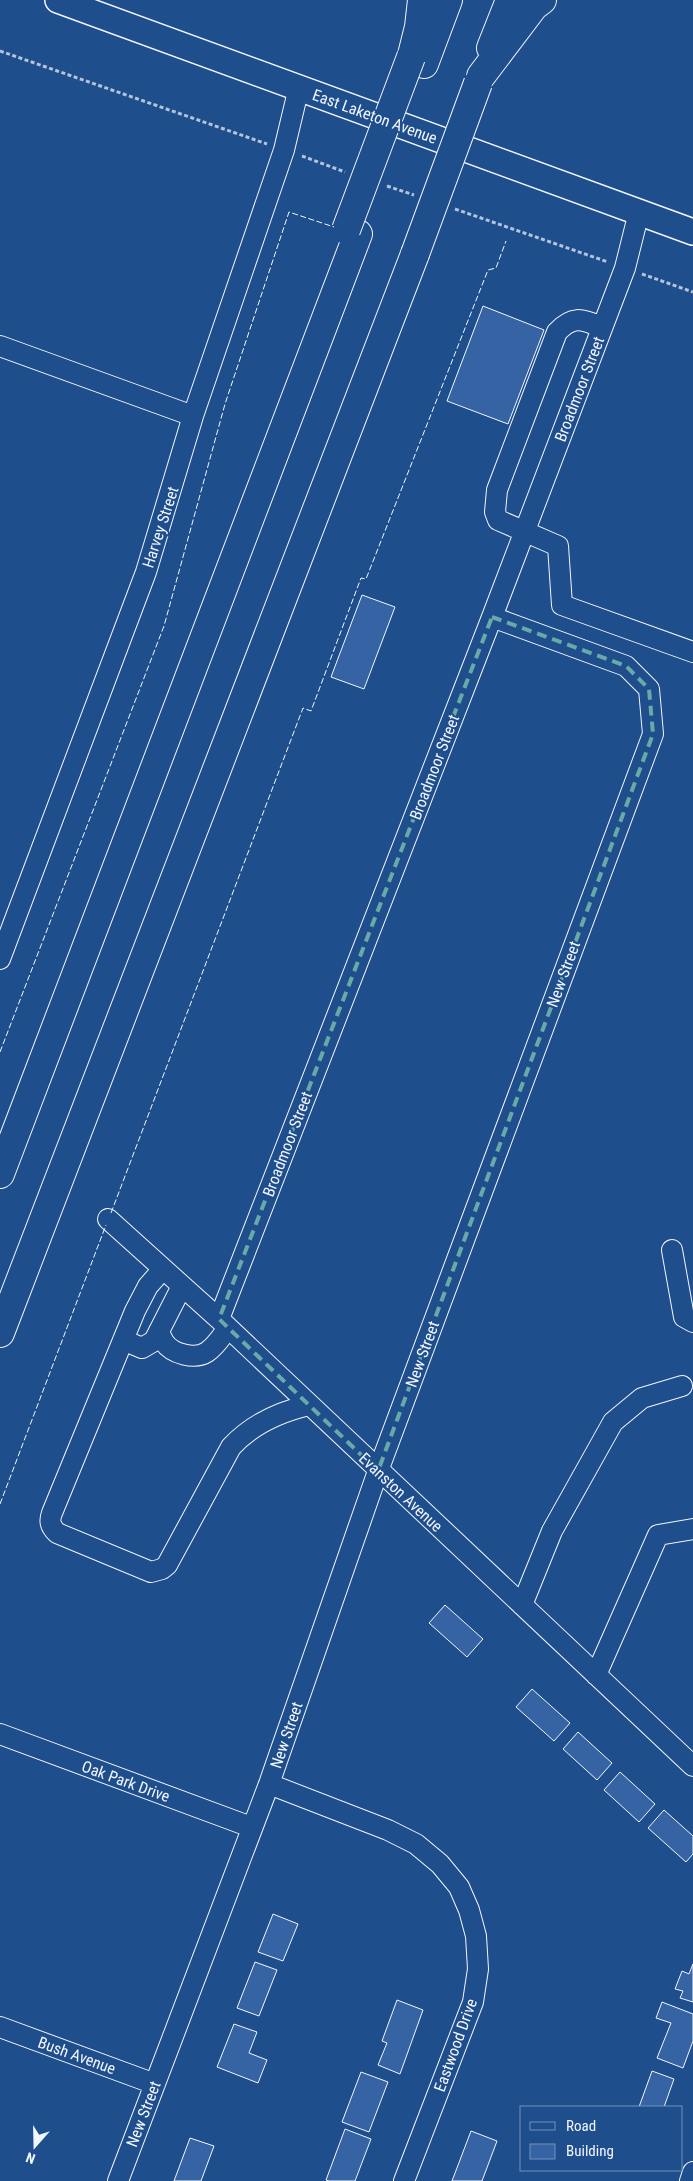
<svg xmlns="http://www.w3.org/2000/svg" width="693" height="2181" viewBox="0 0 693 2181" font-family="'Roboto Condensed',sans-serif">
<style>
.building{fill:#3563a3;stroke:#f2f6ff}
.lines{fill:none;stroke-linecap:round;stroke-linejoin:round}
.minor-casing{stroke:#f2f6ff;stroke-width:22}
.major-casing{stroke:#f2f6ff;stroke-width:28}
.highway-casing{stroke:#f2f6ff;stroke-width:30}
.path{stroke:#b3c4dc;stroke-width:3;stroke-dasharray:4 2.5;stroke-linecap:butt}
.minor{stroke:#1f4e8c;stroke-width:20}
.major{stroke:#1f4e8c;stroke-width:25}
.highway{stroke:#1f4e8c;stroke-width:28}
.highway-bridge-casing{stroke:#f2f6ff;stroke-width:30;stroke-linecap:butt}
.highway-bridge{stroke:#1f4e8c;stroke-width:28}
.fence{stroke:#f2f6ff;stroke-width:1;stroke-dasharray:6 2.5;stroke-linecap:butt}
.marked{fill:none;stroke:#6aa9a8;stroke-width:4;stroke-dasharray:10 6;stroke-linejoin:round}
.labels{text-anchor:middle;stroke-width:4;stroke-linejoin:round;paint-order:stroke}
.street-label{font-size:16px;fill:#f2f6ff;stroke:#1f4e8c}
</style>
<rect width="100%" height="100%" fill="#1f4e8c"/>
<path class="building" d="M483 306 544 330 508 424 447 401Z
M362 595 395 607 364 689 331 677Z
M445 1605 483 1639 467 1657 429 1623Z
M532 1689 570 1723 554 1741 516 1707Z
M578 1732 612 1763 597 1780 563 1749Z
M620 1772 655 1804 639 1822 604 1790Z
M664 1810 693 1836V1854L686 1862 648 1828Z
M273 1914 298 1924 283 1961 258 1952Z
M255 1962 277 1970 259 2016 237 2008Z
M693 1964V2002L680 1998 683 1991 675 1989 682 1971 689 1974Z
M397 2000 423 2010 400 2074 378 2065 387 2043 382 2041Z
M662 2002 693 2014V2041L683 2068 657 2058 671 2023 656 2018Z
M234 2024 257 2032 249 2053 267 2060 258 2083 217 2067Z
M652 2071 674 2079 664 2107H639Z
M361 2072 388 2082 369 2132 342 2122Z
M345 2129 371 2139 355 2181H329L326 2180Z
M471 2131 497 2141 482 2181H452Z
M190 2138 214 2146 201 2181H174Z"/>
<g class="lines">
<defs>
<path id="minor" d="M602 327C581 319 573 315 557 332L497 490 495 512 498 520 558 546 562 605 693 652
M0 346 193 416
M0 959 146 572 193 416 284 150 299 87
M108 1219 219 1319 693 1766
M672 1250 684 1317 693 1322
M163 1269 148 1286 135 1311 52 1513C49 1521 50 1526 57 1533L151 1572 162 1569 167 1565 231 1447C252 1424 279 1412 309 1405
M219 1319 492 617 625 268 639 212
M159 1331C160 1334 162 1339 164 1342 172 1354 195 1360 207 1352 216 1346 222 1336 228 1328
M123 1340 142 1348 154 1341 182 1286
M522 1605 552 1531 613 1422 642 1398 682 1386
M596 1675 658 1535 693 1529
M0 1734 251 1827
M269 1784 388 1830 416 1844 440 1864 459 1887 469 1910 476 1936 478 1969 473 2002 404 2181
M0 2027 155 2084
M118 2181 269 1784 378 1471 653 734 649 689 626 666 492 617
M690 2181 693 2172"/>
<path id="major" d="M58 0 693 232"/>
<path id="highway" d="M491 48 510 0
M412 55 419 27 422 0
M424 64 448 0
M481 76 534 6 542 0
M0 1174 358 234
M0 1333 415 254"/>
</defs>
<use href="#minor" class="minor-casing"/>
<use href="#major" class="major-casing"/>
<use href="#highway" class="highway-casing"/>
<path class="path" d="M0 51 267 144
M302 156 345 172
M387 186 414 195
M455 209 608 262
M642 274 693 292"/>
<use href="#minor" class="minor"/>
<use href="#major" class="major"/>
<use href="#highway" class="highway"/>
<defs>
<path id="highway-bridge" d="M346 230 411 57
M415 254 478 83"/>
</defs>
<use href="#highway-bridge" class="highway-bridge-casing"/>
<use href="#highway-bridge" class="highway-bridge"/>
<path class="fence" d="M0 1052 164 626 225 404 289 212 334 227
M111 1213 303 708 311 711 361 578 366 579 488 270 496 268 506 241
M0 1504 106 1225"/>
</g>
<path class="marked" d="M492 617 626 666 649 689 653 734 378 1471 219 1319Z"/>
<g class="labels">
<g class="street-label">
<text transform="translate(375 116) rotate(20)" y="6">East Laketon Avenue</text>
<text transform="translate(579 389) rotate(-69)" y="6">Broadmoor Street</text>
<text transform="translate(160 527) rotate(-72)" y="6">Harvey Street</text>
<text transform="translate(434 767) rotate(-69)" y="6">Broadmoor Street</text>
<text transform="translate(563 974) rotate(-70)" y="6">New Street</text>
<text transform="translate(287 1144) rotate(-69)" y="6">Broadmoor Street</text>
<text transform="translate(422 1354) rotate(-70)" y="6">New Street</text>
<text transform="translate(401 1492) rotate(43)" y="6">Evanston Avenue</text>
<text transform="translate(286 1735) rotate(-71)" y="6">New Street</text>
<text transform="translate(126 1781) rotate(20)" y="6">Oak Park Drive</text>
<text transform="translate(455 2045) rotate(-70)" y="6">Eastwood Drive</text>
<text transform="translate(77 2055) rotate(20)" y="6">Bush Avenue</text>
<text transform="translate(143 2114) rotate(-69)" y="6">New Street</text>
</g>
</g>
<rect x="520" y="2106" width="162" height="65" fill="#1f4e8c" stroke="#7391ba"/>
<rect x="530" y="2122" width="25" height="8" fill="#1f4e8c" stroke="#7391ba"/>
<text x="566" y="2131" font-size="15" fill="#f2f6ff">Road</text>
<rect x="530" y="2144" width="25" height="15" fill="#3563a3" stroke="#7391ba"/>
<text x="566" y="2156" font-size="15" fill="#f2f6ff">Building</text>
<g transform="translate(35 2146) rotate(200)" stroke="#1f4e8c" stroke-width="4" paint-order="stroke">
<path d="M0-4L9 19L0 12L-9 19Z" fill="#f2f6ff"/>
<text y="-8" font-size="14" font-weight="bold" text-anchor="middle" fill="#f2f6ff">N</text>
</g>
</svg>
